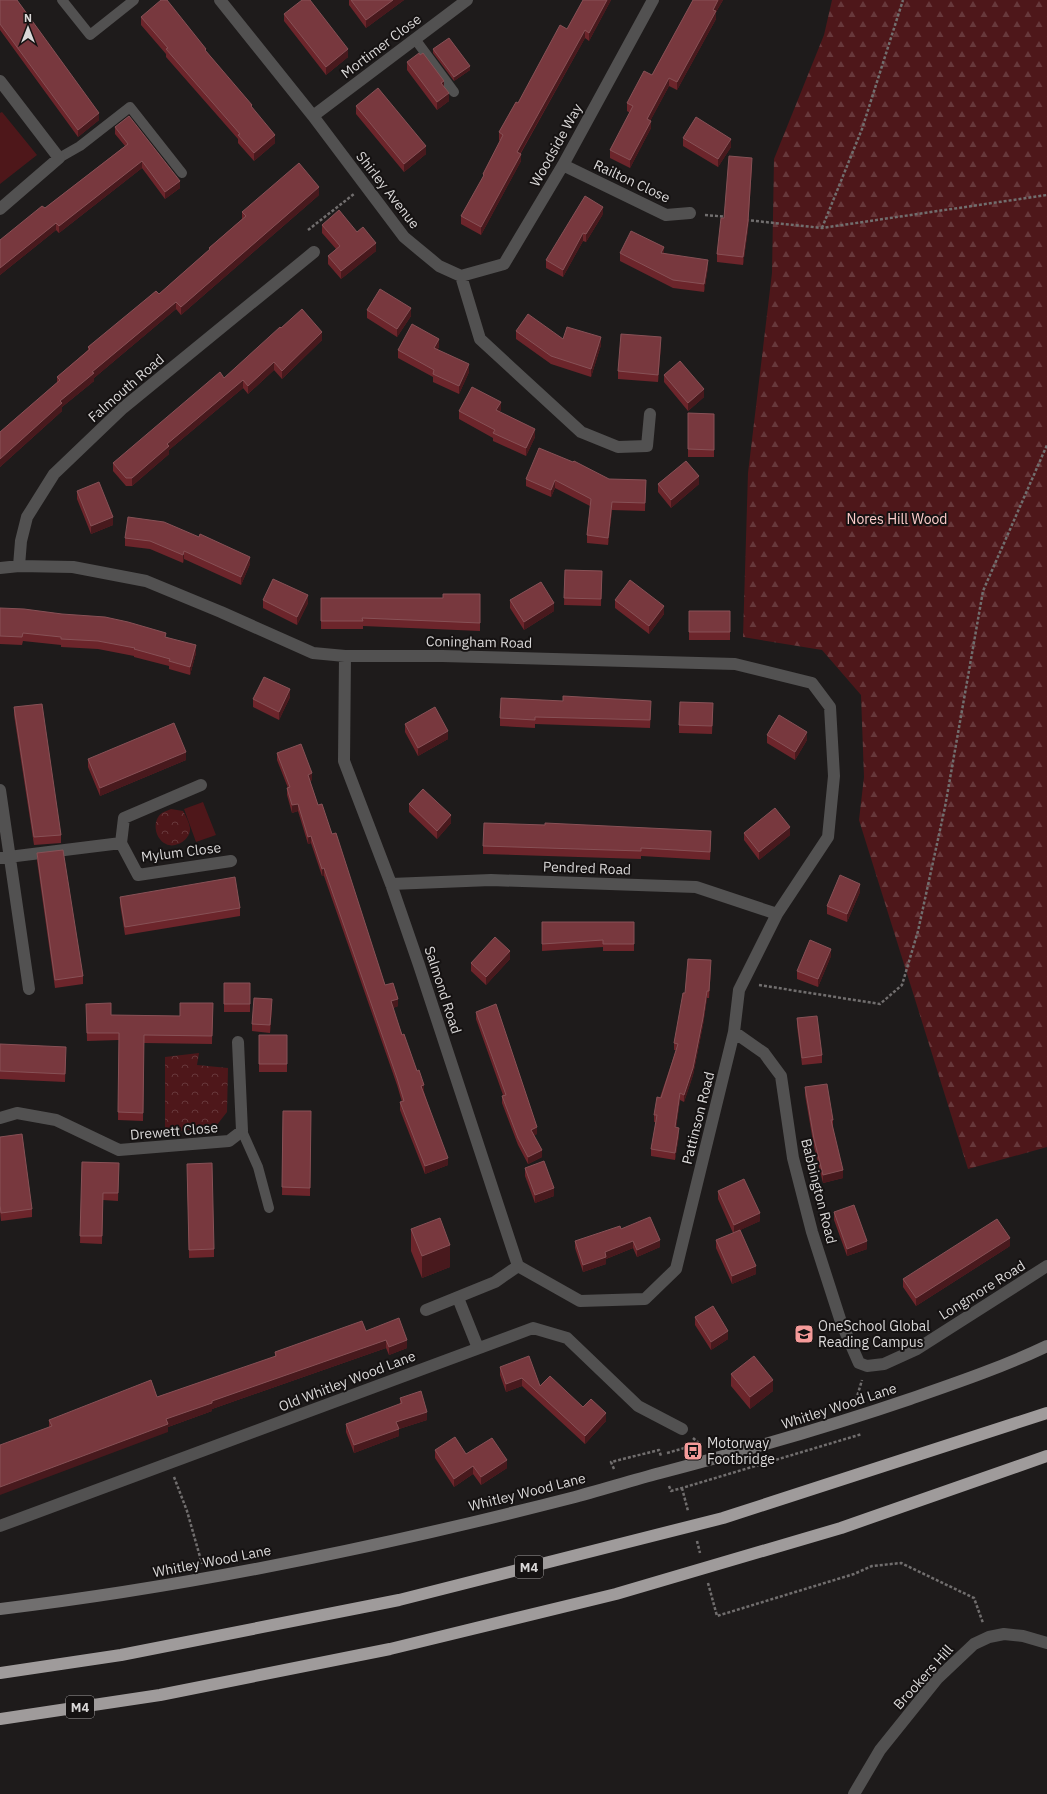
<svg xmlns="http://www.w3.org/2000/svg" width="1047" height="1794" viewBox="0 0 1047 1794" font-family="'IBM Plex Sans',sans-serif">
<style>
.grass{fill:#4e171a}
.forest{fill:url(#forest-firs)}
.park{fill:url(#park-crowns)}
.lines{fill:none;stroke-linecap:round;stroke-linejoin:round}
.path{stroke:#716e6e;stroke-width:2.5;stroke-dasharray:3 2;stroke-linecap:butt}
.lane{stroke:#525151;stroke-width:10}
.street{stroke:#525151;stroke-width:12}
.secondary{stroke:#716f6f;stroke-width:12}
.highway{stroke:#9f9b9b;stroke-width:12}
.wall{fill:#6c252b}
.shaded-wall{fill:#48191d}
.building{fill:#78383e;stroke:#875156}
.labels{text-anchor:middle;stroke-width:4;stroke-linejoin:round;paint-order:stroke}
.shield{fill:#151212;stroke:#9f9d9d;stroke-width:1}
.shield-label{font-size:13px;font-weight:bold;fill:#dad8d8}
.street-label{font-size:14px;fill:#dad8d8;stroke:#151212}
.park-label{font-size:14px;fill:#fcccca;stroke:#151212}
.poi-label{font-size:14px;fill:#dad8d8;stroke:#151212;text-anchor:start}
</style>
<defs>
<pattern id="forest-firs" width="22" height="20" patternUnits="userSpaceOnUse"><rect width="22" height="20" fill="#4e171a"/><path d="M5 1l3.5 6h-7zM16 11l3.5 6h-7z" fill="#67383b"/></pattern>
<pattern id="park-crowns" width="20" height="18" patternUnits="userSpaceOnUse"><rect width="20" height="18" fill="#4e171a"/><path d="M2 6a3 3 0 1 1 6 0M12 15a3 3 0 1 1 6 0" fill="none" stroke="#67383b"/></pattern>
</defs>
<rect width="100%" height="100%" fill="#1e1b1b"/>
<path class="grass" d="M2 112 37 155 0 184V113Z
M203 802 216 835 196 842 184 809Z"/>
<path class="forest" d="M832 0H1047V1147L968 1169 859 820 864 777 861 695 822 650 743 637 748 473 772 273 774 159 824 35Z"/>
<path class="park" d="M171 809 183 811C186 816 189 822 190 828 191 840 175 849 166 844 154 838 152 820 162 813 165 811 169 810 171 809Z
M199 1053 197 1065 228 1068 227 1112 216 1126 165 1133V1057Z"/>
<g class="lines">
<path class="path" d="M705 215 728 217
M746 220 822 228 1047 195
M822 228 862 129 903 0
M308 230 354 194
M759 985 880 1004 902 985 918 931 945 807 983 591 1047 445
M856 1400 862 1380
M693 1438 701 1445
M667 1453 688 1447H693
M614 1469 611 1462 659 1450 661 1456
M174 1477 187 1511 202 1564
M669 1486 671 1491 682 1488 862 1434
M682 1488 688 1511
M697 1541 700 1553
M708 1583 717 1616 854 1574 872 1566 901 1563 974 1598 983 1623"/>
<path class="lane" d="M62 0 90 35 134 0
M415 39 454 92
M59 158 80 146 130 107 182 173
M242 1131 258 1167 269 1208"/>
<path class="street" d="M220 0 313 116 404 237 439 266 461 276 480 339 581 432 618 447 647 446 650 414
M0 81 59 158 0 209
M313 116 467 0
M563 165 666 215 690 213
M461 276 504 264 563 165 653 0
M19 566 21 541 27 517 54 474 123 408 314 252
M0 568 19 566 73 567 146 581 221 612 313 653 345 656H442L735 664 812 683 830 707 834 776 828 837 777 914 739 990 734 1032 676 1269 645 1299 580 1301 518 1266
M345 656 344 761 391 884 419 965 518 1266
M0 790 29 989
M121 843 124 818 201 785
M0 858 121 843 138 875 231 861
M391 884 491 880 696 887 777 914
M734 1032 764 1053 781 1076 793 1158 812 1232 841 1322 859 1363 867 1366 884 1364 917 1349 1047 1266
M0 1118 17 1113 56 1120 119 1150 229 1141 242 1131 238 1042
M458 1298 478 1348
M426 1310 495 1282 518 1266
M0 1526 533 1328 567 1338 638 1406 682 1429
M854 1794 880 1750 937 1679 974 1644 989 1637 1004 1634 1023 1636 1047 1643"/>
<path class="secondary" d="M0 1609C192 1586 384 1546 571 1498 601 1490 630 1481 660 1473 744 1451 828 1427 910 1399 956 1383 1003 1367 1047 1346"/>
<path class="highway" d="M0 1673 121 1655 399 1600 723 1518 1047 1413
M0 1719 160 1695 390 1649 616 1594 841 1528 1047 1456"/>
</g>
<path class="wall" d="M0 0 99 120 78 137 0 30Z
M349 0H404L366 28 349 5Z
M583 0H611L589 41 585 38 521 153V161L481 235 461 224V216L483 178V174L500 141 499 140V132L567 29Z
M693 0H723L716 12V19L677 90 669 86 650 121 651 128 630 168 610 158V150L630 113 627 111V103L652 75Z
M284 14 348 57 326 75 284 21Z
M141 17 206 51 252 108 275 143 254 161 238 143V139L166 57V54L141 25Z
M433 49 470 70 454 81 433 53Z
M407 62 444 87 449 101 437 110 407 70Z
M356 106 426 154 404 172 356 114Z
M115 127 180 188 165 199 142 168 59 233 56 230 0 275V240L45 208 125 146 115 134Z
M683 138 731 147 718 167 683 146Z
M752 166 748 229 743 265 717 262V254L724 218Z
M319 195 181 315 176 309 94 378V381L62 407V411L0 467V432L57 383V377L88 350V347L159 294 209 250V248L242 219V212Z
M603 214 586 242 583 241 563 277 546 268V260Z
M322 225 357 232 376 251 341 279 328 264V256L336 249 322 233Z
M620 253H664L708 267 704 292 673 288 620 261Z
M367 310 411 316 397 337 367 318Z
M281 328 322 340 282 379 274 370 248 394 243 388 169 450V454L132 486H126L113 471V463L224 378Z
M516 331 563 339 601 345 591 377 551 364 516 339Z
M661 345 658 382 618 379V371Z
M439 347 437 350 469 372 459 394 433 382V377L398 358V350Z
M664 375 704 397 688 411 664 382Z
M501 410 499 412 535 437 526 456 493 441V438L459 419V411Z
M688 413 714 414V457H688Z
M526 479 646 480 645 511 612 510 608 545 587 543V535L590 506 555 488 551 497 526 486Z
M658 484H699L671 508 658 492Z
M77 491 113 525 91 534 77 499Z
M199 537 250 564 241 585 184 559 183 563 150 549 125 546V538Z
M565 570 602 571 601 606 564 605Z
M480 594V631L363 626V629H321V598H443Z
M263 600 308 603 297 625 263 608Z
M510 600 554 611 524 630 510 608Z
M615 600 664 614 649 634 615 608Z
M0 608 166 637 196 653 190 675 169 669V666L134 657V656L98 649 61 647V645L23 641 22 645 0 644Z
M689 611H730V640H689Z
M290 697 279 720 253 707V699Z
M14 707 61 835V843L34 845 14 715Z
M651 709 650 728 535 724V728L500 726V718Z
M713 711 712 734 679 733V725Z
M405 724 448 739 418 756 405 732Z
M767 735 807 740 795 760 767 743Z
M277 753 312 780 310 781 318 805 332 834 385 985 398 1006 393 1008 402 1035 424 1092 448 1165 425 1174 400 1110V1102H402L397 1085 324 876H322L311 843 308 844 298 811 292 813 287 795V788H288L277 760Z
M88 759 186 760 100 796 88 767Z
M409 804 451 823 437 839 409 812Z
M744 833 790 835 759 860 744 840Z
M711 839 710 860 641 856V859L483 854V846Z
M37 853 83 976V984L55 988 37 861Z
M860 892 847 922 827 914V906Z
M120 897 240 908V916L125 935 120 904Z
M542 922H634V951H603V947L542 951Z
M831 956 818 987 797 979V971Z
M510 959 486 985 471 971V963Z
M711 967 709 998H707L703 1025 693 1075 684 1102 680 1100 676 1128 679 1135 675 1160 651 1156V1149L656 1122H654V1115L676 1050H674V1043L685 993Z
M224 983H250V1012H224Z
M213 1003 212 1044 144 1043 143 1121 118 1120 119 1040 87 1041 86 1004 111 1015 180 1016Z
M272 1007 270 1033 252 1031V1024Z
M476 1012 537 1134 534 1135 542 1157 528 1164 518 1145 502 1103V1096L503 1095 476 1019Z
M797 1018 822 1055V1063L802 1065 797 1026Z
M259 1035H287V1072H259Z
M0 1044 66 1055 65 1082 0 1079Z
M805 1087 833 1120V1128L843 1178 823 1183 814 1147 805 1095Z
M283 1111H311L310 1196 282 1195Z
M0 1137 32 1209V1217L1 1221 0 1212Z
M82 1162 119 1163 118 1201 103 1200 102 1244 80 1243Z
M187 1164 214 1249V1257L189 1258Z
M525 1168 554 1196 535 1203 525 1176Z
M718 1191 760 1221 740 1230 756 1274 732 1284 716 1248V1240L733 1233 718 1199Z
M834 1212 867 1249 847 1256 834 1220Z
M411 1229 450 1267 422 1278 411 1251Z
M621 1229 660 1247 637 1257 633 1248 606 1259V1264L583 1272 575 1248V1241Z
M1010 1246 916 1306 903 1287V1279Z
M695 1317 728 1339 711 1350 695 1325Z
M366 1331 407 1348 389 1355 386 1348 212 1409V1411L168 1427V1432L49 1427V1420L157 1397 275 1357V1352Z
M500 1367 583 1407 606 1421 585 1444 522 1386 506 1392 500 1375Z
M731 1374 773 1391 750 1409 731 1386Z
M400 1398 427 1420 399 1429V1436L354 1453 346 1432V1424L400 1404Z
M435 1450 466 1454 507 1468 481 1485 473 1474 454 1487 435 1458Z"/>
<path class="shaded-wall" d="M393 0H404L366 28V20Z
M607 0H611L589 41V33Z
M718 0H723L716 12V19L677 90V82Z
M585 30V38L517 159V152Z
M348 49V57L326 75V67Z
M470 66V70L454 81V77Z
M669 78V86L647 127V119Z
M444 81V89L441 83Z
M449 93V101L437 110V102Z
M99 113V120L78 137V130Z
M651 121V128L630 168V160Z
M275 135V143L254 161V153Z
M731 139V147L718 167V159Z
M426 146V154L404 172V164Z
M521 154V161L481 235V227Z
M752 158 748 229 743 265V257Z
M142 161V168L59 233V226Z
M180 181V188L165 199V192Z
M319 187V195L181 315V307Z
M603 207V214L586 242V234Z
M56 223V230L0 275V268Z
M583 233V241L563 277V270Z
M376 243V251L341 279V271Z
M664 247V255L661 253Z
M708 260V267L704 292V284Z
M176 302V309L94 378V381L62 407V411L0 467V459L60 401 92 372Z
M411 308V316L397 337V329Z
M322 332V340L282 379V371Z
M601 337V345L591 377V369Z
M661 337V345L658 382V375Z
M439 339V347L434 356V348Z
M274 362V370L248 394V386Z
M469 364V372L459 394V386Z
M243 380V388L169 450V454L132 486V478L167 444Z
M704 389V397L688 411V403Z
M501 402V410L496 418V410Z
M535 429V437L526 456V448Z
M699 476V484L671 508V500Z
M555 480V488L551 497V490Z
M612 502V510L608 545V538Z
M113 517V525L91 534V526Z
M184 551V559L183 563V555Z
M250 557V564L241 585V577Z
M308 595V603L297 625V617Z
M554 603V611L524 630V622Z
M664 606V614L649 634V626Z
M196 645V653L190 675V667Z
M290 689V697L279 720V712Z
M448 731V739L418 756V748Z
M807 732V740L795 760V752Z
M186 752V760L100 796V788Z
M312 773V780L308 782V775Z
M298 804V811L292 813V805Z
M451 815V823L437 839V831Z
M790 827V835L759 860V852Z
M311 836V843L308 844V837Z
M324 868V876H322V869Z
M860 884V892L847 922V914Z
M831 949V956L818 987V979Z
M510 951V959L486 985V977Z
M711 960V967L709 998V991Z
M707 991V998L703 1025 693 1075 684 1102V1095Z
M272 999V1007L270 1033V1025Z
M398 999V1006L391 1009V1001Z
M424 1085V1092L421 1086Z
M680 1093V1100L675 1134V1127Z
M537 1127V1134L531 1137V1130Z
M679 1128V1135L675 1160V1153Z
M542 1150V1157L528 1164V1157Z
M448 1158V1165L425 1174V1166Z
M843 1170V1178L823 1183V1175Z
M554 1188V1196L535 1203V1195Z
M760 1213V1221L734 1233V1225Z
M1010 1238V1246L916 1306V1298Z
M660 1240V1247L637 1257V1250Z
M633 1241V1248L606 1259V1264L583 1272V1265L605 1252Z
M867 1241V1249L847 1256V1249Z
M450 1245V1267L422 1278V1256Z
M756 1266V1274L732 1284V1276Z
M728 1331V1339L711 1350V1342Z
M386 1340V1348L212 1409V1411L168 1427V1432L0 1495V1487L166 1419 212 1401Z
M407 1340V1348L389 1355V1347Z
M522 1378V1386L506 1392V1384Z
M773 1380V1391L750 1409V1397Z
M427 1412V1420L399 1429V1436L354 1453V1445L396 1422Z
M606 1413V1421L585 1444V1436Z
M507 1460V1468L481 1485V1477Z
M473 1466V1474L454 1487V1479Z"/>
<path class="building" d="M0 0H17L99 113 78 130 0 24Z
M161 0H167L206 49 205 50 252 105 251 106 275 135 254 153 238 135 240 134 166 49 168 48 141 17Z
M302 0H310L348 49 326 67 284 14Z
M351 0H393L366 20Z
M583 0H607L589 33 585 30 517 152 521 154 481 227 461 216 484 175 483 174 503 135 499 132 516 102 518 103 560 25 567 29Z
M693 0H718L713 10 716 11 677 82 669 78 647 119 651 121 630 160 610 150 633 106 627 103 644 71 652 75Z
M449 38 470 66 454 77 433 49Z
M419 53 420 55 423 53 444 81 441 83 449 93 437 102 407 62Z
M378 88 426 146 404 164 356 106Z
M129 116 180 181 165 192 142 161 59 226 56 223 0 268V240L42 206 45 208 128 144 115 127Z
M696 117 731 139 718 159 683 138Z
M729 156 752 158 748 221 743 257 717 254 721 218H724Z
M299 163 319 187 181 307 176 302 92 372 94 373 60 401 62 403 0 459V432L60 380 57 377 90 349 88 347 156 291 159 294 210 249 209 248 246 216 242 212Z
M585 196 603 207 586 234 583 233 563 270 546 260Z
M339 210 357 232 363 227 376 243 341 271 328 256 340 246 322 225Z
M631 231 664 247 661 253 708 260 704 284 673 280 620 253Z
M380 289 411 308 397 329 367 310Z
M302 309 322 332 282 371 274 362 248 386 243 380 167 444 169 446 132 478H126L113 463 220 372 224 378 280 327 281 328Z
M528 314 563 339 567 327 601 337 591 369 551 356 516 331Z
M412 324 439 339 434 348 469 364 459 386 433 374 434 370 398 350Z
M621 334 661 337 658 375 618 371Z
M680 361 704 389 688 403 664 375Z
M472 387 501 402 496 410 535 429 526 448 493 433 495 430 459 411Z
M688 413 714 414V450L688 449Z
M539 448 573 462 574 461 609 479 646 480 645 503 612 502 608 538 587 535 591 499 555 480 551 490 526 479Z
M686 461 699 476 671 500 658 484Z
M99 482 113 517 91 526 77 491Z
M128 517 164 522 199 537 200 534 250 557 241 577 184 551 183 555 150 541 125 538Z
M565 570 602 571 601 599 564 598Z
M273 579 308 595 297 617 263 600Z
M630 580 664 606 649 626 615 600Z
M541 582 554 603 524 622 510 600Z
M443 594H480V623L362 618 363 621H321V598H443Z
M0 608 24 609 62 614 105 617 128 622 166 633 165 637 196 645 190 667 169 661 170 659 134 649 135 648 98 641 61 639V637L23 633 22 637 0 636Z
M689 611H730V632H689Z
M264 677 290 689 279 712 253 699Z
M563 696 651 701 650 720 535 717V720L500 718 501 698 563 701Z
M680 702 713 703 712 726 679 725Z
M42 704 61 835 34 837 14 707Z
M435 707 448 731 418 748 405 724Z
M779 715 807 732 795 752 767 735Z
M174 723 186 752 100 788 88 759Z
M301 744 312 773 308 775 318 805 322 804 332 834 336 833 385 985 393 983 398 999 391 1001 402 1035 404 1034 417 1071 419 1070 424 1085 421 1086 448 1158 425 1166 400 1102 404 1101 397 1078 324 868 322 869 311 836 308 837 298 804 292 805 287 788 290 787 277 753Z
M423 789 451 815 437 831 409 804Z
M775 808 790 827 759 852 744 833Z
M484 823 545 825V823L711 831 710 852 641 848V851L483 846Z
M63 850 83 976 55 980 37 853Z
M840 875 860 884 847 914 827 906Z
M235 877 240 908 125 927 120 897Z
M542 922H634V944H603V940L542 944Z
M495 937 510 951 486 977 471 963Z
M810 940 831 949 818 979 797 971Z
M688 959 711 960 709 991H707L703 1018 693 1068 684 1095 680 1093 675 1127 679 1128 675 1153 651 1149 657 1115H654L657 1097 661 1098 678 1044 674 1043 683 993H685Z
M224 983H250V1004H224Z
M254 998 272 999 270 1025 252 1024Z
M111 1003V1015L180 1016V1003H213L212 1036 144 1035 143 1113 118 1112 119 1033H87L86 1004Z
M496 1004 537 1127 531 1130 542 1150 528 1157 518 1138 502 1096 506 1095 476 1012Z
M817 1016 822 1055 802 1058 797 1018Z
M259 1035H287V1064H259Z
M0 1044 66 1047 65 1074 0 1071Z
M827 1084 833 1120H831L843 1170 823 1175 814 1139 805 1087Z
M283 1111H311L310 1188 282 1187Z
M22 1134 32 1209 1 1213 0 1205V1137Z
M544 1161 554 1188 535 1195 525 1168Z
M82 1162 119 1163 118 1193H103L102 1236H80Z
M212 1163 214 1249 189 1250 187 1164Z
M744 1179 760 1213 734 1225 718 1191Z
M854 1205 867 1241 847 1249 834 1212Z
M650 1217 660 1240 637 1250 633 1241 605 1252 606 1257 583 1265 575 1241 620 1226 621 1229Z
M440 1218 450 1245 422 1256 411 1229Z
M997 1219 1010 1238 916 1298 903 1279Z
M740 1230 756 1266 732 1276 716 1240Z
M713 1306 728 1331 711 1342 695 1317Z
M399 1318 407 1340 389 1347 386 1340 212 1401V1403L166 1419 168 1424 0 1487V1445L52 1426 49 1420 151 1380 157 1397 276 1356 275 1352 362 1321 366 1331Z
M529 1356 540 1386 550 1376 583 1407 591 1399 606 1413 585 1436 522 1378 506 1384 500 1367Z
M754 1356 773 1380 750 1397 731 1374Z
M421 1391 427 1412 396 1422 399 1429 354 1445 346 1424 402 1403 400 1398Z
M455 1437 466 1454 492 1438 507 1460 481 1477 473 1466 454 1479 435 1450Z"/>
<defs>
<symbol id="school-square" viewBox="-11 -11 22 22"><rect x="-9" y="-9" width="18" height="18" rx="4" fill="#f59b9a" stroke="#151212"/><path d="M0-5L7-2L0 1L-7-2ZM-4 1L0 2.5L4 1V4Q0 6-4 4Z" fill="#111"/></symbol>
<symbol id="bus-square" viewBox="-11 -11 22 22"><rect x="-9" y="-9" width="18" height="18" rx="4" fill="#f59b9a" stroke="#151212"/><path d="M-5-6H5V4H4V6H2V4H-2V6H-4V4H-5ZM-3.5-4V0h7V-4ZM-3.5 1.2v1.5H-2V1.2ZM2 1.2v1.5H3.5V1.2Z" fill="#111"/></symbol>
</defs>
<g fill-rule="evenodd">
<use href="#school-square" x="793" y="1323" width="22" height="22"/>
<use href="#bus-square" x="682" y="1440" width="22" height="22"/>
</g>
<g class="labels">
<g class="shield">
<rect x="515" y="1556" width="28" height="22" rx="3"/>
<rect x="66" y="1696" width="28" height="22" rx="3"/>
</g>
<g class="shield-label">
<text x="529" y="1572">M4</text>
<text x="80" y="1712">M4</text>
</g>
<g class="street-label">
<text transform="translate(381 46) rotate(-37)" y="5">Mortimer Close</text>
<text transform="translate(556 145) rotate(-61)" y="5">Woodside Way</text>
<text transform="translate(632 181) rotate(25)" y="5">Railton Close</text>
<text transform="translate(388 190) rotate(52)" y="5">Shirley Avenue</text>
<text transform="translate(126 388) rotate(-41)" y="5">Falmouth Road</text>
<text transform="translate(479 642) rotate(1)" y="5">Coningham Road</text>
<text transform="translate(181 852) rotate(-7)" y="5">Mylum Close</text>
<text transform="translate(587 868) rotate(2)" y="5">Pendred Road</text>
<text transform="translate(443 990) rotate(72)" y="5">Salmond Road</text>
<text transform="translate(698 1118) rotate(-76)" y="5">Pattinson Road</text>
<text transform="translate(174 1131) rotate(-5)" y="5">Drewett Close</text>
<text transform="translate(819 1191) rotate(76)" y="5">Babbington Road</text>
<text transform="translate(982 1290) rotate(-32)" y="5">Longmore Road</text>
<text transform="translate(347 1381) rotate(-21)" y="5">Old Whitley Wood Lane</text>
<text transform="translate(839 1406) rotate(-18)" y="5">Whitley Wood Lane</text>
<text transform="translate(527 1492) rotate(-14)" y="5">Whitley Wood Lane</text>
<text transform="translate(212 1561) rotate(-11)" y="5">Whitley Wood Lane</text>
<text transform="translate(923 1677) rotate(-48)" y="5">Brookers Hill</text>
</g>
<g class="park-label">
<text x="897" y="524">Nores Hill Wood</text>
</g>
<g class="poi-label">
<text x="818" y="1331">OneSchool Global<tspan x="818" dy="16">Reading Campus</tspan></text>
<text x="707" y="1448">Motorway<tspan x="707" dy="16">Footbridge</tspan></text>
</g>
</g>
<g transform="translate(28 28)" stroke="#151212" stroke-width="3" paint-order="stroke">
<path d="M0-3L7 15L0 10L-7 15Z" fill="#dad8d8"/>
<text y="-6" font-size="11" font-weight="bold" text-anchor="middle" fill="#dad8d8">N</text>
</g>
</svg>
